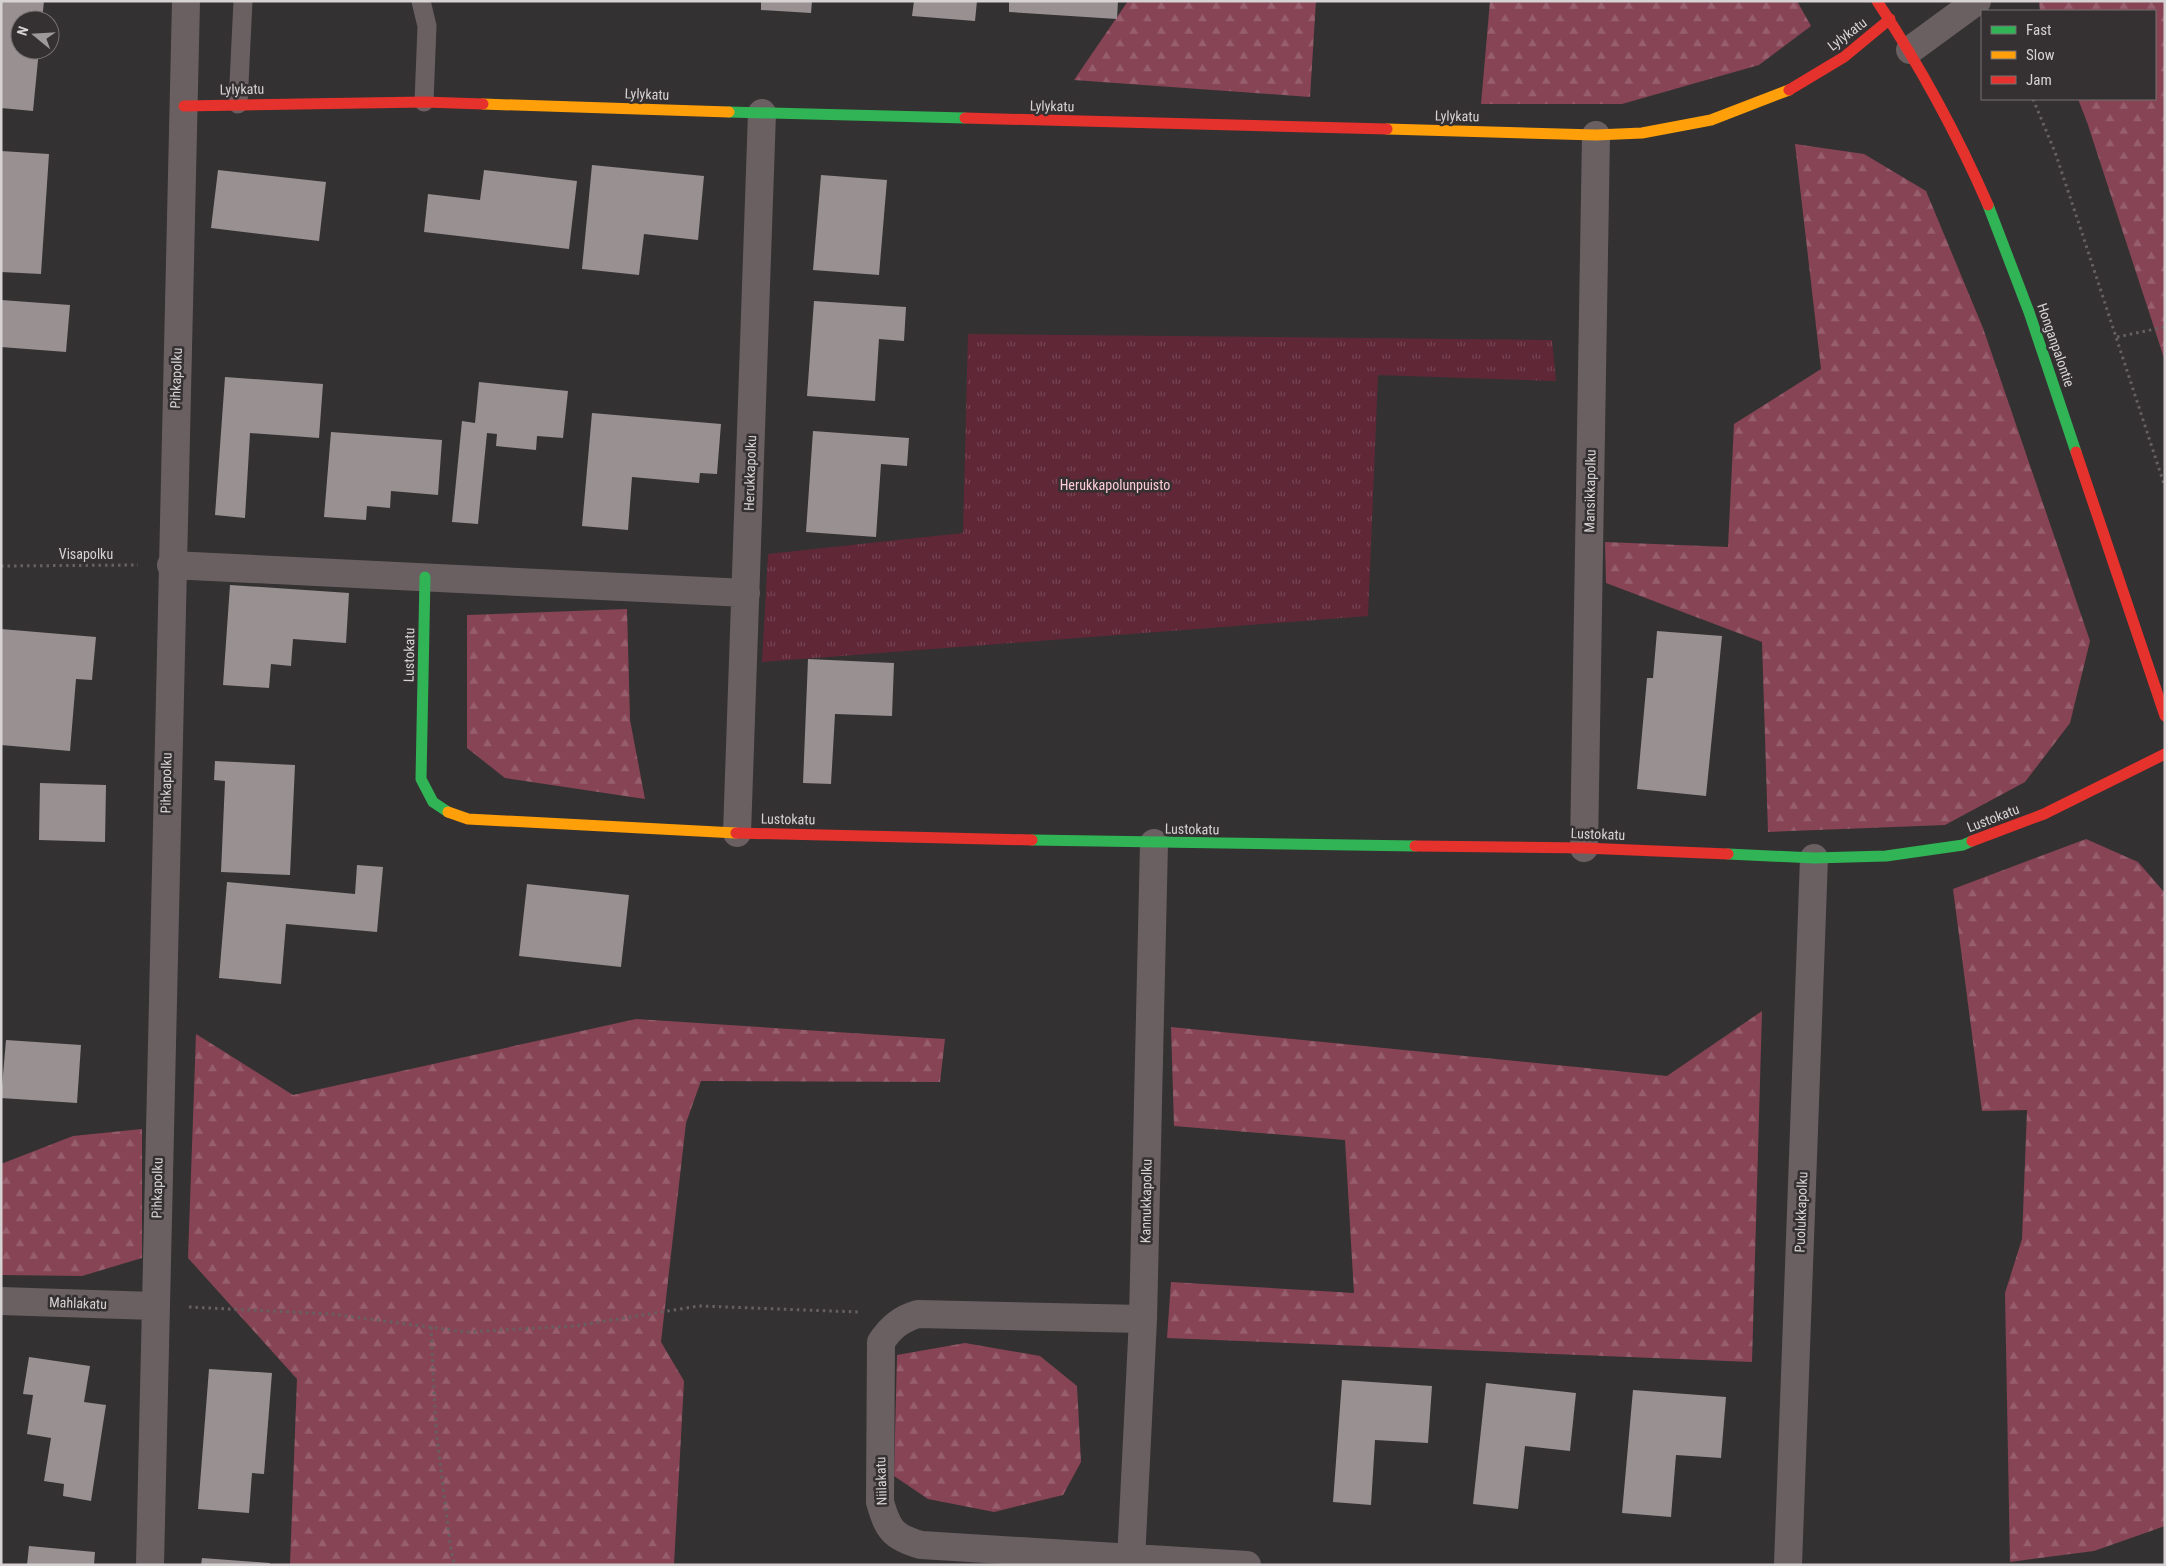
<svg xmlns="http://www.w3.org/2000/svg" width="2166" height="1566" viewBox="0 0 2166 1566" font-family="'Roboto Condensed',sans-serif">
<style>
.forest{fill:url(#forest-firs)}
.park{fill:url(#park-tufts)}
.building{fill:#989091}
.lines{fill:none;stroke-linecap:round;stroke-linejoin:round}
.path{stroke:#676062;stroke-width:3;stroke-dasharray:2.5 4;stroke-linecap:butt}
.lane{stroke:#6a6062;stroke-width:19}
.street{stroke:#6a6062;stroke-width:28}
.fast{stroke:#30b455;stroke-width:11}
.slow{stroke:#ff9f0a;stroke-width:11}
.jam{stroke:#e5322d;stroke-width:11}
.labels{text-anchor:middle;stroke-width:5;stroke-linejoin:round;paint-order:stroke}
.street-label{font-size:14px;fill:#d7d3d4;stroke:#353031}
.park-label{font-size:14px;fill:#fccdd6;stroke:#353031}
</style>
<defs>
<pattern id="forest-firs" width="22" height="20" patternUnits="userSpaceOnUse" patternTransform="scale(1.25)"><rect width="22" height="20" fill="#874455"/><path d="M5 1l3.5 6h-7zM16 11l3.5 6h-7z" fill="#975e6d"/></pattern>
<pattern id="park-tufts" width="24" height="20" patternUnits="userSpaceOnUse" patternTransform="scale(1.25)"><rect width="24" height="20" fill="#602737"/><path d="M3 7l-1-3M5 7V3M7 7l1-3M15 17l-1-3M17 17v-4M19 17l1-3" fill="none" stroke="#764553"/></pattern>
</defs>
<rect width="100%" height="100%" fill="#343132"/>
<path class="forest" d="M1128 1H1316L1310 97 1074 80Z
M1490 1H1797L1811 26 1759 65 1622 104H1481Z
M2039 1H2165V361L2087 122 2078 99H2155V11H2040Z
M1795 144 1864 154 1926 191 1983 328 2090 641 2070 723 2025 782 1945 825 1768 832 1762 642 1606 583 1605 542 1728 547 1734 424 1821 369Z
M627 609 630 720 645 799 505 778 467 748V615Z
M2086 839 2138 862 2165 893V1526L2094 1551 2010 1562 2005 1293 2022 1239 2027 1110 1982 1111 1953 889Z
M1762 1011 1752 1362 1167 1338 1171 1282 1354 1293 1345 1140 1174 1126 1171 1027 1667 1076Z
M636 1019 945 1039 940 1082 701 1081 686 1123 661 1342 684 1381 674 1565H290L297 1379 188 1258 196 1034 293 1095Z
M142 1129V1258L82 1276 1 1275V1164L73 1136Z
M965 1343 1040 1356 1077 1386 1081 1462 1063 1495 994 1512 928 1499 894 1476 897 1355Z"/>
<path class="park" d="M968 334 1552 340 1556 381 1378 375 1368 616 762 662 768 554 963 533Z"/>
<path class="building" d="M1 1H44L42 20H20V50H39L33 111 1 108Z
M761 1H812L811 13 761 10Z
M914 1H977L975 21 912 16Z
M1009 1H1118L1117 19 1009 12Z
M1 151 49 154 41 274 1 272Z
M592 165 704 176 698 240 644 234 639 275 582 269Z
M218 170 326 182 319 241 211 228Z
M484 170 577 181 569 249 424 232 428 194 480 200Z
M821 175 887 180 879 275 813 270Z
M1 300 70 305 66 352 1 347Z
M814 301 906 307 904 341 879 339 875 401 807 396Z
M225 377 323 384 319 438 250 433 245 518 215 515Z
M479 382 568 391 563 438 537 436 536 450 496 446 497 434 487 433 478 524 452 522 462 421 475 423Z
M592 413 721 424 717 474 700 473 699 483 632 477 628 530 582 526Z
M813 431 909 438 907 466 881 464 876 537 806 532Z
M331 432 442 440 438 495 391 491 390 508 367 506 366 520 324 517Z
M230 585 349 593 346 643 293 639 291 666 271 664 269 688 223 685Z
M1 629 96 637 92 680 76 679 70 751 1 745Z
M1657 631 1722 636 1706 796 1637 789 1647 678H1653Z
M808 659 894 663 892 716 835 714 831 784 803 783Z
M215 761 295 765 290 875 221 872 225 781 214 780Z
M40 783 106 785 105 842 39 840Z
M357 865 383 867 377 932 286 924 281 984 219 978 227 882 355 894Z
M527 884 629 895 621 967 519 956Z
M6 1040 81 1045 77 1103 1 1098Z
M29 1357 90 1366 84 1402 106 1405 91 1501 63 1496 64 1484 44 1481 51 1438 27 1434 33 1395 23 1394Z
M209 1369 272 1373 264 1474 252 1473 249 1513 198 1509Z
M1342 1380 1432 1386 1428 1443 1375 1440 1371 1505 1333 1502Z
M1486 1383 1576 1393 1570 1451 1525 1446 1518 1509 1473 1504Z
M1633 1390 1726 1397 1721 1458 1676 1455 1671 1517 1622 1513Z
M29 1546 95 1552 94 1565H27Z
M202 1558 270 1563V1565H201Z"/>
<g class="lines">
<path class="path" d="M2033 99 2055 152 2083 236 2165 487
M2117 337 2165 327
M1 566 138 565
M189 1307 331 1314 466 1332 574 1326 699 1306 859 1312
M431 1327 436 1430 451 1551 455 1565"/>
<path class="lane" d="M421 1 427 26 424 102
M238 104 243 1"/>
<path class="street" d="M1910 50 1977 1
M171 565 746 593
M737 833 762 113
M1584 848 1596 135
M1 1301 154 1306
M1143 1319 918 1314C901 1319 891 1327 881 1342L880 1502C888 1530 893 1537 921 1545L1247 1565
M1131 1560 1143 1319 1154 843
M150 1565 186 1
M1788 1565 1814 858"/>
<path class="fast" d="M729 112 965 118
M1988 205 2029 312 2076 452
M425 577 421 779 433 802 448 812
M1032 840 1415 846
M1728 854 1814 858 1886 856 1963 845 1972 841"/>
<path class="slow" d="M483 104 729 112
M1387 129 1596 135 1642 133 1711 120 1789 90
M448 812 468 819 736 833"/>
<path class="jam" d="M1877 1C1920 66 1957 134 1988 205
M1789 90 1844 57 1890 19
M184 106 424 102 483 104
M965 118 1387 129
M2076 452 2165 716
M736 833 1032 840
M1972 841 2044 814 2165 754
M1415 846 1584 848 1728 854"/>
</g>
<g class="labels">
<g class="street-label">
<text transform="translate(1847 34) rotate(-37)" y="5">Lylykatu</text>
<text transform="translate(242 89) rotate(-1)" y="5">Lylykatu</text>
<text transform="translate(647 94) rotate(2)" y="5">Lylykatu</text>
<text transform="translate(1052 106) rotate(1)" y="5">Lylykatu</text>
<text transform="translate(1457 116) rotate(1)" y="5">Lylykatu</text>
<text transform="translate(2056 345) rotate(71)" y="5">Honganpalontie</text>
<text transform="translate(176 378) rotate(-88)" y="5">Pihkapolku</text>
<text transform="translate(750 473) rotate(-88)" y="5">Herukkapolku</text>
<text transform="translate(1590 491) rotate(-89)" y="5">Mansikkapolku</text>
<text x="86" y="559">Visapolku</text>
<text transform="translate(409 655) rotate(-89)" y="5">Lustokatu</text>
<text transform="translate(166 783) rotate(-89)" y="5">Pihkapolku</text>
<text transform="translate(1993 818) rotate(-21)" y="5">Lustokatu</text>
<text transform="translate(788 819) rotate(1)" y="5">Lustokatu</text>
<text transform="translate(1192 829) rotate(1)" y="5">Lustokatu</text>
<text transform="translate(1598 834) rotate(2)" y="5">Lustokatu</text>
<text transform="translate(157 1188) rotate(-89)" y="5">Pihkapolku</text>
<text transform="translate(1146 1201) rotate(-89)" y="5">Kannukkapolku</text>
<text transform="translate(1801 1212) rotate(-88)" y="5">Puolukkapolku</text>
<text transform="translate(78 1303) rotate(2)" y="5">Mahlakatu</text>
<text transform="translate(881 1481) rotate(-92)" y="5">Niilakatu</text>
</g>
<g class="park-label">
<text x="1115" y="490">Herukkapolunpuisto</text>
</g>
</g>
<rect width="2166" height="1566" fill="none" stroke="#d7d3d4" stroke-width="5"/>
<rect x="1981" y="10" width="175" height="90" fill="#353031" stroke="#767172"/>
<rect x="1991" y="26" width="25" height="8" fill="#30b455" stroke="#767172"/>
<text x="2026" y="35" font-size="15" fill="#d7d3d4">Fast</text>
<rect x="1991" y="51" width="25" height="8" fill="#ff9f0a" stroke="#767172"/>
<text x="2026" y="60" font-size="15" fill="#d7d3d4">Slow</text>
<rect x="1991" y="76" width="25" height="8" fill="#e5322d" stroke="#767172"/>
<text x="2026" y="85" font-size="15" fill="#d7d3d4">Jam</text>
<g transform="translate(35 35) rotate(288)"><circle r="24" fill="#353031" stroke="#767172"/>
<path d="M0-4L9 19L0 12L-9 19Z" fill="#9e9a9b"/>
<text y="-8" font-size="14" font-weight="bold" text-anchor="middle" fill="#d7d3d4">N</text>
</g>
</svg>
